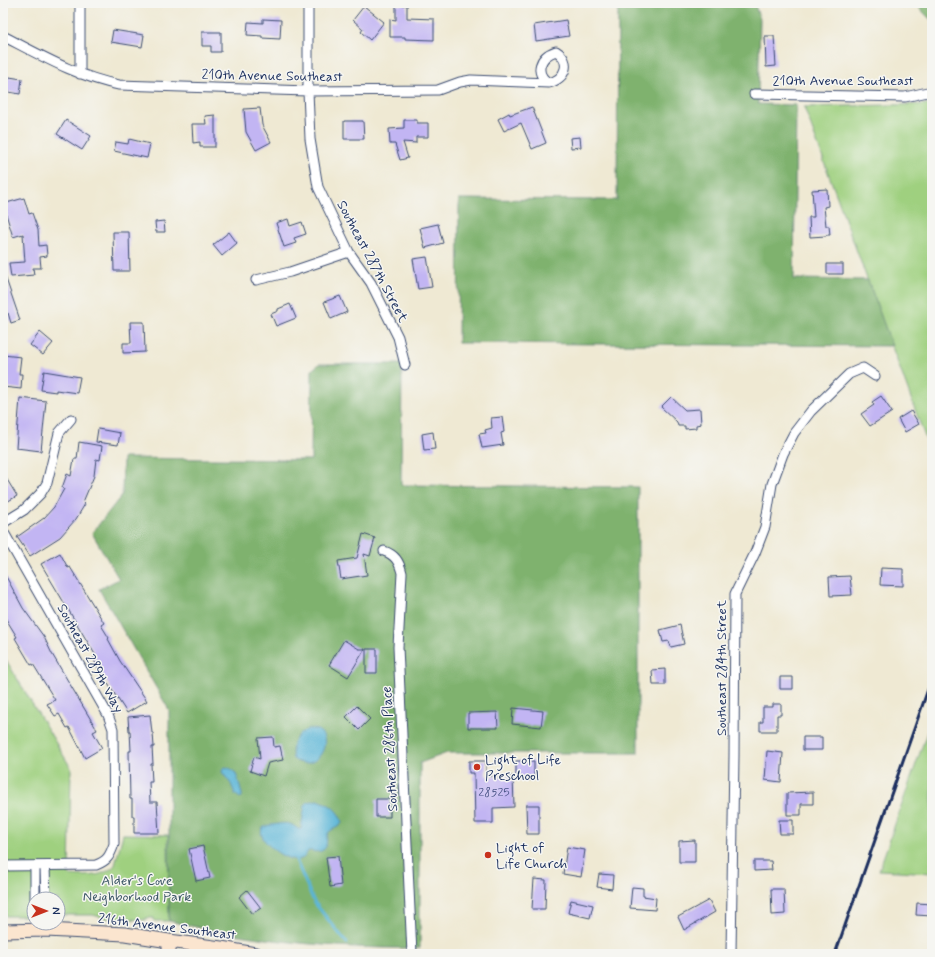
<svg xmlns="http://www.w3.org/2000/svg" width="935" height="957" viewBox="0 0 935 957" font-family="Mynerve,sans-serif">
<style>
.green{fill:#9fd07f;stroke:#5d806e}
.forest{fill:#7fb26e;stroke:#4d7066}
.water{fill:#5ab5d7;stroke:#3a729a}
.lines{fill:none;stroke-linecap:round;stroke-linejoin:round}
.stream{stroke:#5ab5d7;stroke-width:3}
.building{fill:#c2b5f3}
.street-casing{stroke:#3b4b70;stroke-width:11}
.secondary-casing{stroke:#3b4b70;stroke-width:15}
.street{stroke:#fff;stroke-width:9}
.secondary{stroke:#fbe5cf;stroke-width:13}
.rail{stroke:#1b2f5e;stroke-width:3}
.poi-dot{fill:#c8321e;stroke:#f6f6f2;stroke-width:1.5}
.labels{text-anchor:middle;stroke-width:3;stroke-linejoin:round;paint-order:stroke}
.number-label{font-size:12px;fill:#455083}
.street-label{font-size:14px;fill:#1b2f5e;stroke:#f6f6f2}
.poi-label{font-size:14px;fill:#1b2f5e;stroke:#f6f6f2;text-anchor:start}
.park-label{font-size:14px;fill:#3c5766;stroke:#f6f6f2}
</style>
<rect width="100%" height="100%" fill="#f6f6f2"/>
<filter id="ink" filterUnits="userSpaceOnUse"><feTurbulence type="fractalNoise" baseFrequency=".025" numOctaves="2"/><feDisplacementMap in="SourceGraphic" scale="8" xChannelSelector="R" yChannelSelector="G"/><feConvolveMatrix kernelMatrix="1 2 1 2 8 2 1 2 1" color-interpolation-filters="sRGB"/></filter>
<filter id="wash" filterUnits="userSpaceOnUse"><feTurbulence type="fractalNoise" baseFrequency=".012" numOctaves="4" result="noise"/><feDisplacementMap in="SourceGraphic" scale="16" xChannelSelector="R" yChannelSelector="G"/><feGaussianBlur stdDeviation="0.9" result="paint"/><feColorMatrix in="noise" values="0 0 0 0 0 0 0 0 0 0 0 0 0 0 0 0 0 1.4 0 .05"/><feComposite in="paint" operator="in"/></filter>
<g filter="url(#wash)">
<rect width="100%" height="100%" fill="#efe9d3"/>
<path class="green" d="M932 104V226L931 227 932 229V456L804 107Z
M3 655 71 768 69 875C84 876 103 878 115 865L123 834 168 835 169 921H154V918H146V920L104 918 93 915H58V899H34V916H6L3 907Z
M932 718V873L879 870Z"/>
<path class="forest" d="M453 3H754L760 19 758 104 796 105 794 279 868 280 892 346 458 343 459 199 617 200 618 5Z
M914 3H932V21Z
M319 364H402L401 485 638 487V753H447L420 763V948C334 949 253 941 169 921V710L99 589 119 579 92 533 122 495 123 458 311 460 312 370Z"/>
<path class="water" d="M309 729C339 727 321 778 293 759 290 746 295 734 309 729Z
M226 767C239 770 238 783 242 794V797L240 798 235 794 231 784 222 772 223 768Z
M317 800C329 803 340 811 342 823 339 828 333 828 329 832 324 838 330 848 321 851 316 853 312 850 308 851 307 853 305 857 303 858 290 867 253 838 263 828 266 825 274 825 278 824 287 823 291 823 298 829H301L305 805 308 802Z"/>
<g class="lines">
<path class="stream" d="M296 860 314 902 347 943"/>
</g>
<g id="blocks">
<path class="building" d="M396 5H407V18L434 19V40L405 39V37H390V19L396 20Z
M364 6 384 22 370 40 361 32 363 29 353 20Z
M263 19 281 20 280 39 262 38V36L247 35 248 22 263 23Z
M566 20 569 36 536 41 534 25Z
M113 30 144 35 142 47 111 42Z
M202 32H221V52H211V46H202Z
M765 36H774L776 66 766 67Z
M3 76 22 79 20 94 3 91Z
M532 107 546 143 532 149 521 123 504 131 498 119 509 113 510 115Z
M260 108 262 125 271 142 256 150 246 132 244 109Z
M215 115V147H200V142L193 143 192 124H206L205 116Z
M66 120 91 136 82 150 57 134Z
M404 120H417V123H428V137H416V143L403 142 408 158 400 160 395 144H390L389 129 404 128Z
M344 121H363L364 139H344Z
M580 137 581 147 571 148 570 138Z
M129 139 150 144 147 158 114 151 116 142 128 144Z
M827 189 828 206 824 207 826 226H829L830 235H826V236L810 237 809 217H814L812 190Z
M24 198 29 214 32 213 38 230 39 246 46 245 47 256 40 257 41 268H33L34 275 11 277 9 263 25 262 23 234 13 237 3 204Z
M288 219 290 226 302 222 306 234 294 238 296 243 284 247 276 223Z
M164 221 165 232H156L155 222Z
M438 224 443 243 425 248 420 228Z
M113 232H129L130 271H114Z
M229 232 237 243 222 256 213 245Z
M427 257 432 287 418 289 413 259Z
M827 264H843V274H827Z
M3 273H4L20 320 11 323 8 313 6 314 3 306Z
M340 296 347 312 331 319 324 302Z
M290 304 296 318 276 326 271 314 278 311V309Z
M130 322H144L145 352 123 353V343H131Z
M40 332 53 343 43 355 30 345Z
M3 355 21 357 19 374H22L21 389 3 387Z
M44 371 80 377 77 393 56 390V392L41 390Z
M881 396 892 412 870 426 861 414 874 405 872 402Z
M671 397 685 410 700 409 701 424 696 425V428L685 429V426H678L677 422 661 407Z
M20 398 46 401 41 451 16 448Z
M911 411 919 424 905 432 898 419Z
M502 417 504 432 501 433 503 445 482 448 479 434 486 433 485 430 492 428 491 418Z
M98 429 120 433 118 445 96 442Z
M433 432 435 449 424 450 422 434Z
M79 442 102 446 100 460 96 459 94 476 83 502 85 504 76 519 60 537 30 556 17 537 44 518 54 507 64 489 62 488 67 474 71 476 74 459H77Z
M3 473 17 496 3 504Z
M363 534 375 538 370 556 364 554 367 575 341 579 338 561 357 558Z
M60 553 68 568 70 567 95 608 104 623 101 625 109 638 108 639 120 661 147 701 127 713 99 670 93 658 96 656 41 564Z
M881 568 903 569V586L880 585Z
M3 571 23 608 44 637 52 654 97 730 93 732 102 748 85 758 69 727 67 728 59 714 55 716 47 704 55 700 33 664 31 665 15 638 17 637 3 614Z
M850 576 852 595 830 596 829 577Z
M680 625 684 644 671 647 669 641 663 642 660 630Z
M344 640 359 649H365L348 677 329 665Z
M366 649H377V673H366Z
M665 669V685H653L652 670Z
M780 677H793V689H780Z
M773 704H781V715H777V731H760V722H763V707H773Z
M357 706 370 719 359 730 346 717Z
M513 708 543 711 541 727 512 724Z
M497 712 498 728H468V713Z
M150 715 152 733H153L154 747H152L153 764H151L152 782H149L150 802H157L159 833H134V816H132V799H130L129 751H131L130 731H129L128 717Z
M273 737 274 747 280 746 283 760 268 763 264 776 250 771 254 757 260 759 258 738Z
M803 737H822V750H803Z
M767 751 783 753 781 782 765 780Z
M469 761H486V776H513L514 807 493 808V823H475L474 773H469Z
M516 761H534V780H516Z
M813 792V804H801V815H787V793Z
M376 799H390V817H376Z
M526 805H539V834H527Z
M779 820H793V834H780Z
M695 840V862H679V841Z
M203 846 210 878 196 881 189 849Z
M567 847 585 850 581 877 563 874Z
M338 856 341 885 330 887 326 857Z
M754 861H771L772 870 754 871Z
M599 874 613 875 612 889 597 887Z
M534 879 546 880 545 909H532Z
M632 887 643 888V896L656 898 655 910 630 908Z
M771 889H784L785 914 772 915Z
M247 890 261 908 252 914 239 897Z
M571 900 593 905 590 918 568 913Z
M709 900 715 912 684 930 678 917Z
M917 903 932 904V916L916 915Z"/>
</g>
</g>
<g filter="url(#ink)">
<use href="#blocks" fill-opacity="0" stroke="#3b4b70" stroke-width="1"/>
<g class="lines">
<defs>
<path id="street" d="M80 3V74
M308 3V91L310 139 318 187 349 252 371 283 398 337 405 365
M3 36C40 55 78 77 119 85L308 91 438 90 460 82 471 80 549 83C566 79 572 61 556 51 540 56 533 73 549 83
M754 94 905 97 932 91
M256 280 290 272 349 252
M3 523 24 510 41 493 47 483 59 433 71 419
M3 531 108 715 113 729 114 844C110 856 107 861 96 865L3 866
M384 551C395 555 399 561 402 573L398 647 412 954
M35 866V899
M45 866 46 899
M731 954 734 756 735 594 755 553 765 527 772 484 783 454 794 433 811 411 849 374 863 368 875 376"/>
<path id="secondary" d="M3 931 46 930 125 934 169 941 221 948 255 954
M169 954V941"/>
</defs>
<use href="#street" class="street-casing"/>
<use href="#secondary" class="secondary-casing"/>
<use href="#street" class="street"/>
<use href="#secondary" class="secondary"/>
<path class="rail" d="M835 954 932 678"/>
</g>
</g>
<g class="poi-dot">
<circle cx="477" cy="767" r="4"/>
<circle cx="488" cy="855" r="4"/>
</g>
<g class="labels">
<g class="number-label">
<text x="494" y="796">28525</text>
</g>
<g class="street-label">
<text transform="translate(272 75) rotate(1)" y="5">210th Avenue Southeast</text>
<text x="843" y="85">210th Avenue Southeast</text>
<text transform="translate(373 261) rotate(62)" y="5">Southeast 287th Street</text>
<text transform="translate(91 658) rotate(61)" y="5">Southeast 289th Way</text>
<text transform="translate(721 668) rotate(-90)" y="5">Southeast 284th Street</text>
<text transform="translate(389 749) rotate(-93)" y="5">Southeast 286th Place</text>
<text transform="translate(167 926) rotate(7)" y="5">216th Avenue Southeast</text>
</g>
<g class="poi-label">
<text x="485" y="764">Light of Life<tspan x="485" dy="16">Preschool</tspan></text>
<text x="496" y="852">Light of<tspan x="496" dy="16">Life Church</tspan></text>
</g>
<g class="park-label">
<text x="137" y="885">Alder's Cove<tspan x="137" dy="16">Neighborhood Park</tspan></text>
</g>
</g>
<rect width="935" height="957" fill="none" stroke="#f6f6f2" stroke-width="16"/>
<g transform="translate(46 911) rotate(90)"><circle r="19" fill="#f6f6f2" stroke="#9ea6b7"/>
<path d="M0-3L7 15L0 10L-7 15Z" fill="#c8321e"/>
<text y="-6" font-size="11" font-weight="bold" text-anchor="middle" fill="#1b2f5e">N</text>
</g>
</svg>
